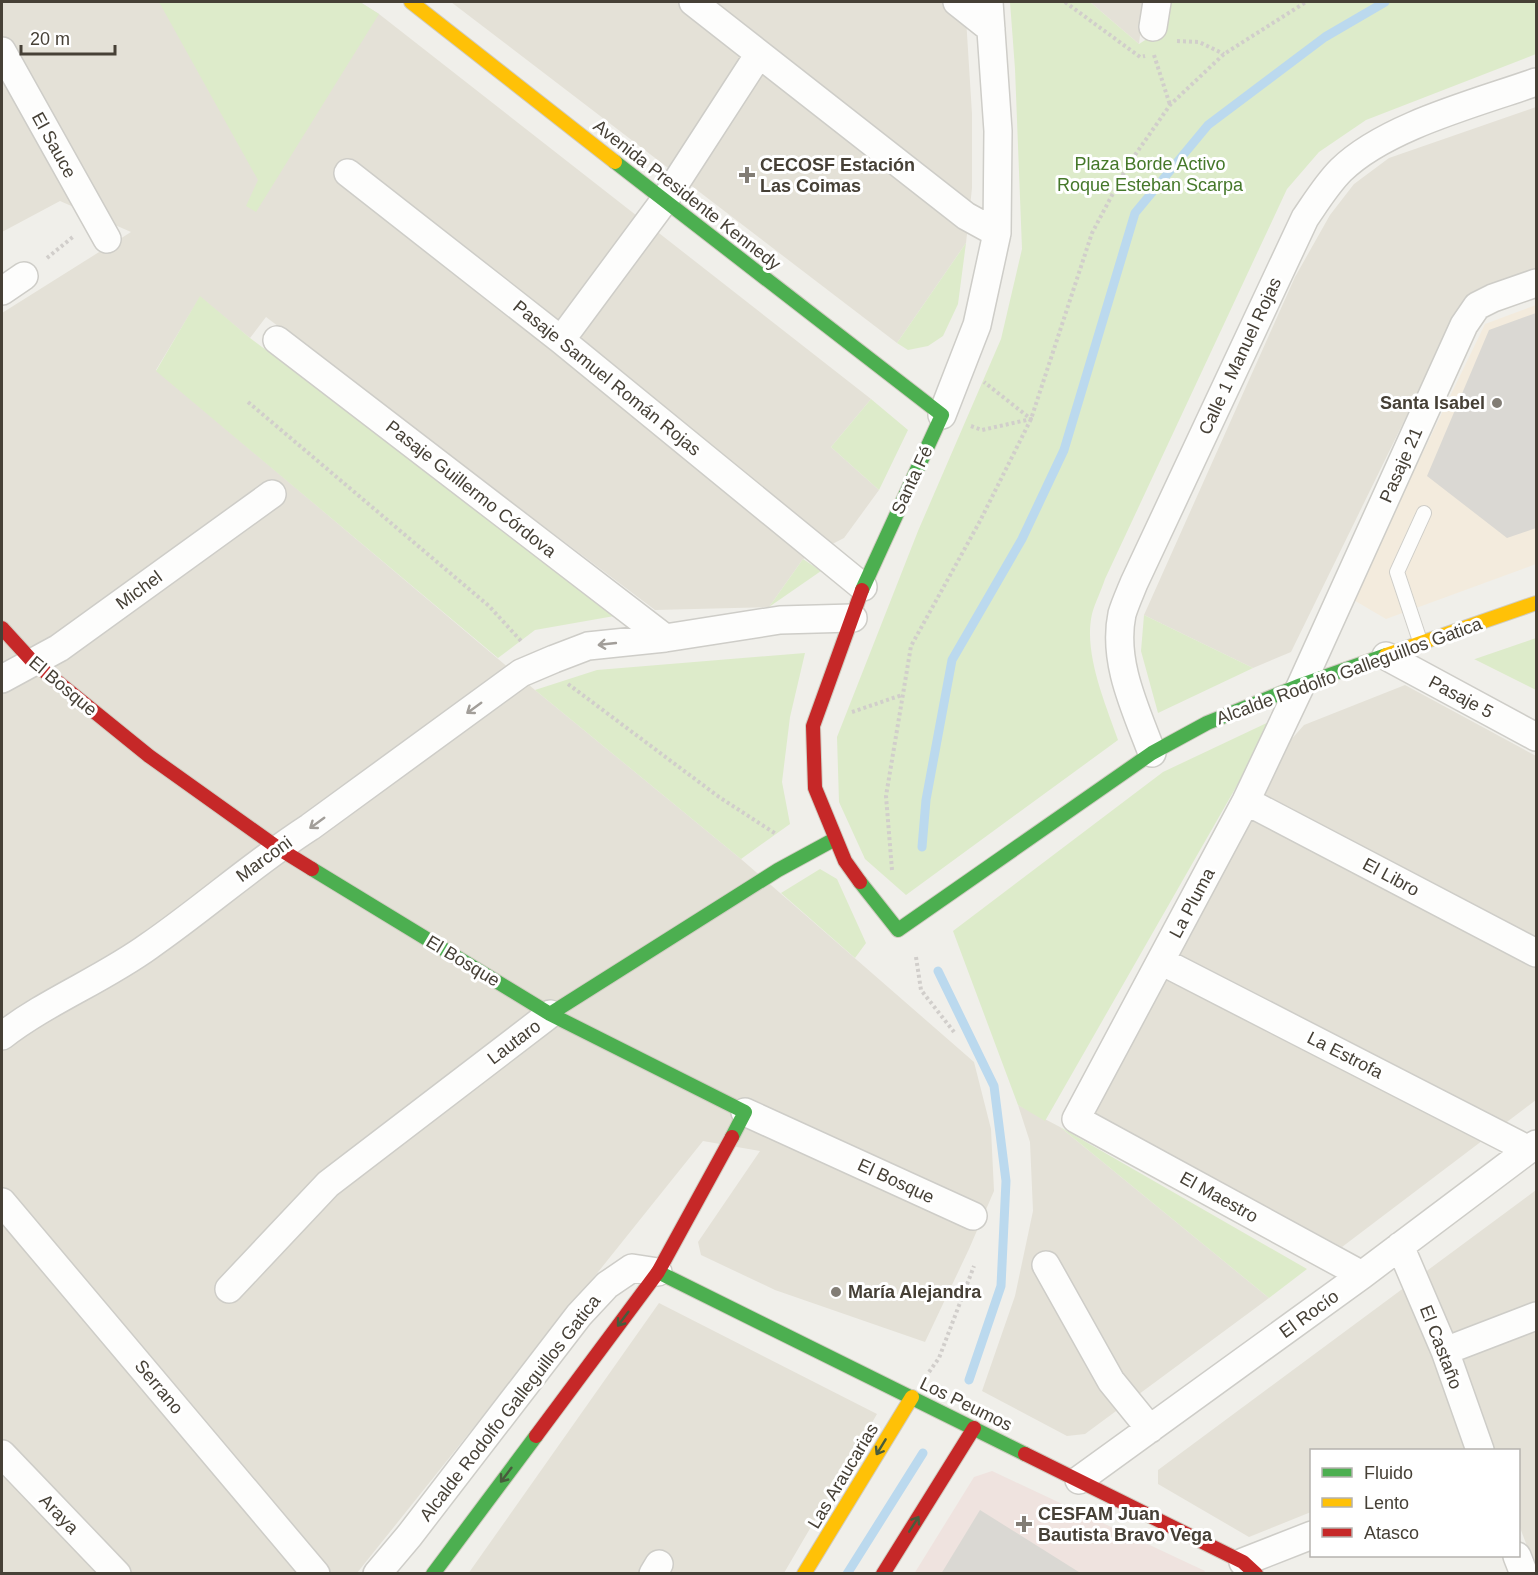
<svg xmlns="http://www.w3.org/2000/svg" width="1538" height="1575" viewBox="0 0 1538 1575" font-family="Arial,sans-serif">
<style>
.residential{fill:#e4e1d7}
.commercial{fill:#f3ebdd}
.medical{fill:#efe3df}
.green{fill:#ddebca}
.lines{fill:none;stroke-linecap:round;stroke-linejoin:round}
.stream{stroke:#bbd9ee;stroke-width:9}
.building{fill:#dad8d3}
.lane-casing{stroke:#cecdc8;stroke-width:16}
.street-casing{stroke:#cecdc8;stroke-width:30}
.fast-casing{stroke:#d0ccc1;stroke-width:16}
.slow-casing{stroke:#d0ccc1;stroke-width:16}
.jam-casing{stroke:#d0ccc1;stroke-width:16}
.path{stroke:#d1cecb;stroke-width:4;stroke-dasharray:3 3;stroke-linecap:butt}
.lane{stroke:#fdfdfc;stroke-width:14}
.street{stroke:#fdfdfc;stroke-width:27}
.fast{stroke:#4caf50;stroke-width:14}
.slow{stroke:#ffc107;stroke-width:14}
.jam{stroke:#c62828;stroke-width:14}
.oneway{stroke:#a29e99}
.oneway2{stroke:#485c3c}
.poi-dot{fill:#827d75;stroke:#fff;stroke-width:2}
.labels{text-anchor:middle;stroke-width:6;stroke-linejoin:round;paint-order:stroke}
.street-label{font-size:18px;fill:#464036;stroke:#fff}
.park-label{font-size:18px;fill:#45782a;stroke:#fff}
.poi-label{font-size:18px;font-weight:bold;fill:#464036;stroke:#fff;text-anchor:start}
</style>
<rect width="100%" height="100%" fill="#f0efea"/>
<path class="residential" d="M2 2H360L379 14 871 399 831 447 879 490 844 538 803 559 769 607 655 610 266 317 250 338 200 297 156 370 535 690 741 859 974 1062 991 1129 994 1191 969 1249 925 1342 775 1290 701 1255 698 1242 760 1151 703 1141 357 1573H2V313L131 232 60 201 2 232Z
M451 2H965L972 114V188L966 243 897 343Z
M1090 2H1144L1139 44Z
M1536 107V274L1454 319 1291 652 1253 668 1144 615 1295 277 1330 215 1354 184 1389 158Z
M1405 685 1536 756V1100L1342 1247 1091 1114 1289 742 1304 725Z
M1018 1105 1060 1127 1269 1298 1085 1434 1067 1436 982 1391 1015 1296 1033 1211 1030 1142Z
M1536 1190V1570L1519 1525 1518 1450H1489L1486 1443 1466 1450H1312L1311 1512 1249 1537 1158 1484V1470Z
M659 1303 877 1414 784 1573 468 1574Z"/>
<path class="commercial" d="M1536 305V564L1386 619 1352 599 1485 324Z"/>
<path class="medical" d="M992 1471 1205 1571 1203 1574H914L974 1477Z"/>
<path class="green" d="M159 2H360L379 14 256 212 246 206 258 180Z
M1010 2H1090L1139 44 1164 28 1168 2H1536V54L1366 120 1319 152 1287 189 1105 579C1101 591 1095 603 1092 614 1083 653 1106 705 1118 740L906 895 865 859 839 802 837 737 918 531 1001 339 1022 249 1015 69Z
M966 243 958 304 943 336 928 346 908 350 897 343Z
M200 296 250 338 620 615 535 630 498 658 156 371Z
M871 399 908 430 879 490 831 447Z
M803 559 821 571 769 607Z
M1144 615 1253 668 1158 713 1141 651Z
M1536 638V690L1474 659H1475Z
M805 653 790 717 782 782 790 824 741 859 535 690 597 670Z
M1275 719 1045 1121 1018 1105 953 931 1163 772Z
M820 869 837 879 866 943 855 958 781 893Z
M1060 1127 1307 1269 1269 1298Z"/>
<g class="lines">
<path class="stream" d="M922 847 926 800 952 660 1022 539 1064 450 1135 213 1208 125 1325 37 1385 2
M938 971 994 1086 1006 1181 1001 1286 969 1380
M847 1574 923 1453"/>
</g>
<path class="building" d="M1536 313V528L1507 538 1427 476 1489 330Z
M980 1510 1082 1574H941Z"/>
<g class="lines">
<defs>
<path id="lane" d="M1421 644 1397 572 1424 513"/>
<path id="street" d="M693 2 966 216 997 233
M957 2 991 29
M1153 27 1157 2
M2 51 107 239
M348 173 561 340 863 587
M2 291 24 276
M277 340 665 638
M561 340 664 201 759 54
M942 415 977 325 997 233 998 131 989 2
M1386 656 1536 737
M2 679 59 648 272 494
M1152 753C1136 710 1112 662 1122 614 1125 604 1130 593 1134 583L1305 218C1316 202 1327 184 1341 170 1386 126 1477 103 1536 82
M1246 801 1536 953
M1161 961 1529 1150
M2 1036C47 1001 102 980 149 946 204 908 254 863 310 827L521 673 554 659 588 646 665 638 780 620 853 618
M745 1112 973 1216
M2 1202 316 1574
M1400 1246 1445 1351 1480 1450
M1046 1265 1111 1381 1150 1429
M1362 1275 1076 1119 1246 801 1301 685 1464 325 1477 306 1493 298 1536 283
M229 1289 328 1184 550 1014
M1445 1351 1536 1316
M2 1454 117 1574
M1079 1480 1362 1275 1536 1144
M1517 1556 1524 1574
M1243 1562 1312 1535
M377 1574 409 1536 579 1315 607 1285 632 1268 658 1272
M653 1574 659 1564"/>
<path id="fast" d="M615 162 942 415 862 590
M312 869 550 1014 745 1112 732 1137
M860 882 898 930 1152 753 1207 723 1301 685 1386 655
M550 1014 778 870 835 839
M658 1272 1025 1454
M433 1574 536 1436"/>
<path id="slow" d="M411 2 615 162
M1386 655 1536 603
M804 1574 912 1397"/>
<path id="jam" d="M2 628 33 662 149 756 278 848 312 869
M860 882 845 861 815 788 813 726 862 590
M536 1436 658 1272 732 1137
M1025 1454 1243 1562 1256 1574
M883 1574 974 1428"/>
</defs>
<use href="#lane" class="lane-casing"/>
<use href="#street" class="street-casing"/>
<use href="#fast" class="fast-casing"/>
<use href="#slow" class="slow-casing"/>
<use href="#jam" class="jam-casing"/>
<path class="path" d="M1065 2 1140 57 1145 56
M1177 41 1199 42 1224 54
M1154 55 1170 105
M47 258 74 236
M248 402 489 606 521 641
M971 426 982 430 1031 419 984 382
M568 684 719 797 776 834
M852 712 902 695
M892 870 886 796 911 646 980 521 1031 419 1092 233 1128 165 1170 105 1224 54 1306 2
M916 957 921 990 954 1032
M929 1372 939 1358 974 1266"/>
<use href="#lane" class="lane"/>
<use href="#street" class="street"/>
<use href="#fast" class="fast"/>
<use href="#slow" class="slow"/>
<use href="#jam" class="jam"/>
</g>
<defs><path id="oneway-shaft" d="M-6 0H5M1.5-3L5.5 0L1.5 3" fill="none" stroke-width="1.6" stroke-linecap="round" stroke-linejoin="round" transform="scale(1.5)"/></defs>
<g class="oneway">
<use href="#oneway-shaft" transform="translate(607 644) rotate(174)"/>
<use href="#oneway-shaft" transform="translate(474 708) rotate(144)"/>
<use href="#oneway-shaft" transform="translate(317 823) rotate(144)"/>
</g>
<g class="oneway2">
<use href="#oneway-shaft" transform="translate(623 1319) rotate(127)"/>
<use href="#oneway-shaft" transform="translate(881 1447) rotate(121)"/>
<use href="#oneway-shaft" transform="translate(506 1475) rotate(127)"/>
<use href="#oneway-shaft" transform="translate(914 1524) rotate(-58)"/>
</g>
<g class="poi-dot">
<path d="M744 166h6v6h6v6h-6v6h-6v-6h-6v-6h6z"/>
<circle cx="1497" cy="403" r="6"/>
<circle cx="836" cy="1292" r="6"/>
<path d="M1021 1515h6v6h6v6h-6v6h-6v-6h-6v-6h6z"/>
</g>
<g class="labels">
<g class="street-label">
<text transform="translate(54 145) rotate(61)" y="6">El Sauce</text>
<text transform="translate(687 195) rotate(38)" y="6">Avenida Presidente Kennedy</text>
<text transform="translate(1240 356) rotate(-65)" y="6">Calle 1 Manuel Rojas</text>
<text transform="translate(607 378) rotate(39)" y="6">Pasaje Samuel Román Rojas</text>
<text transform="translate(1401 465) rotate(-66)" y="6">Pasaje 21</text>
<text transform="translate(912 480) rotate(-65)" y="6">Santa Fé</text>
<text transform="translate(471 489) rotate(38)" y="6">Pasaje Guillermo Córdova</text>
<text transform="translate(139 590) rotate(-36)" y="6">Michel</text>
<text transform="translate(1349 671) rotate(-20)" y="6">Alcalde Rodolfo Galleguillos Gatica</text>
<text transform="translate(63 686) rotate(40)" y="6">El Bosque</text>
<text transform="translate(1461 697) rotate(28)" y="6">Pasaje 5</text>
<text transform="translate(264 859) rotate(-36)" y="6">Marconi</text>
<text transform="translate(1391 877) rotate(28)" y="6">El Libro</text>
<text transform="translate(1192 903) rotate(-62)" y="6">La Pluma</text>
<text transform="translate(463 961) rotate(31)" y="6">El Bosque</text>
<text transform="translate(514 1042) rotate(-37)" y="6">Lautaro</text>
<text transform="translate(1345 1055) rotate(27)" y="6">La Estrofa</text>
<text transform="translate(896 1181) rotate(25)" y="6">El Bosque</text>
<text transform="translate(1219 1197) rotate(29)" y="6">El Maestro</text>
<text transform="translate(1309 1314) rotate(-36)" y="6">El Rocío</text>
<text transform="translate(1441 1347) rotate(69)" y="6">El Castaño</text>
<text transform="translate(159 1387) rotate(50)" y="6">Serrano</text>
<text transform="translate(966 1404) rotate(26)" y="6">Los Peumos</text>
<text transform="translate(510 1408) rotate(-52)" y="6">Alcalde Rodolfo Galleguillos Gatica</text>
<text transform="translate(843 1476) rotate(-59)" y="6">Las Araucarias</text>
<text transform="translate(59 1514) rotate(46)" y="6">Araya</text>
</g>
<g class="park-label">
<text x="1150" y="170">Plaza Borde Activo<tspan x="1150" dy="21">Roque Esteban Scarpa</tspan></text>
</g>
<g class="poi-label">
<text x="760" y="171">CECOSF Estación<tspan x="760" dy="21">Las Coimas</tspan></text>
<text x="1485" y="409" text-anchor="end">Santa Isabel</text>
<text x="848" y="1298">María Alejandra</text>
<text x="1038" y="1520">CESFAM Juan<tspan x="1038" dy="21">Bautista Bravo Vega</tspan></text>
</g>
</g>
<rect width="1538" height="1575" fill="none" stroke="#464036" stroke-width="6"/>
<rect x="1310" y="1449" width="210" height="108" fill="#ffffff" stroke="#b5b3af" stroke-width="1.5"/>
<rect x="1322" y="1468" width="30" height="9" fill="#4caf50" stroke="#b5b3af" stroke-width="1.5"/>
<text x="1364" y="1479" font-size="18" fill="#464036">Fluido</text>
<rect x="1322" y="1498" width="30" height="9" fill="#ffc107" stroke="#b5b3af" stroke-width="1.5"/>
<text x="1364" y="1509" font-size="18" fill="#464036">Lento</text>
<rect x="1322" y="1528" width="30" height="9" fill="#c62828" stroke="#b5b3af" stroke-width="1.5"/>
<text x="1364" y="1539" font-size="18" fill="#464036">Atasco</text>
<path d="M21 45v9h94v-9" fill="none" stroke="#464036" stroke-width="3"/>
<text x="30" y="45" font-size="18" fill="#464036" stroke="#ffffff" stroke-width="4.5" paint-order="stroke">20 m</text>
</svg>
